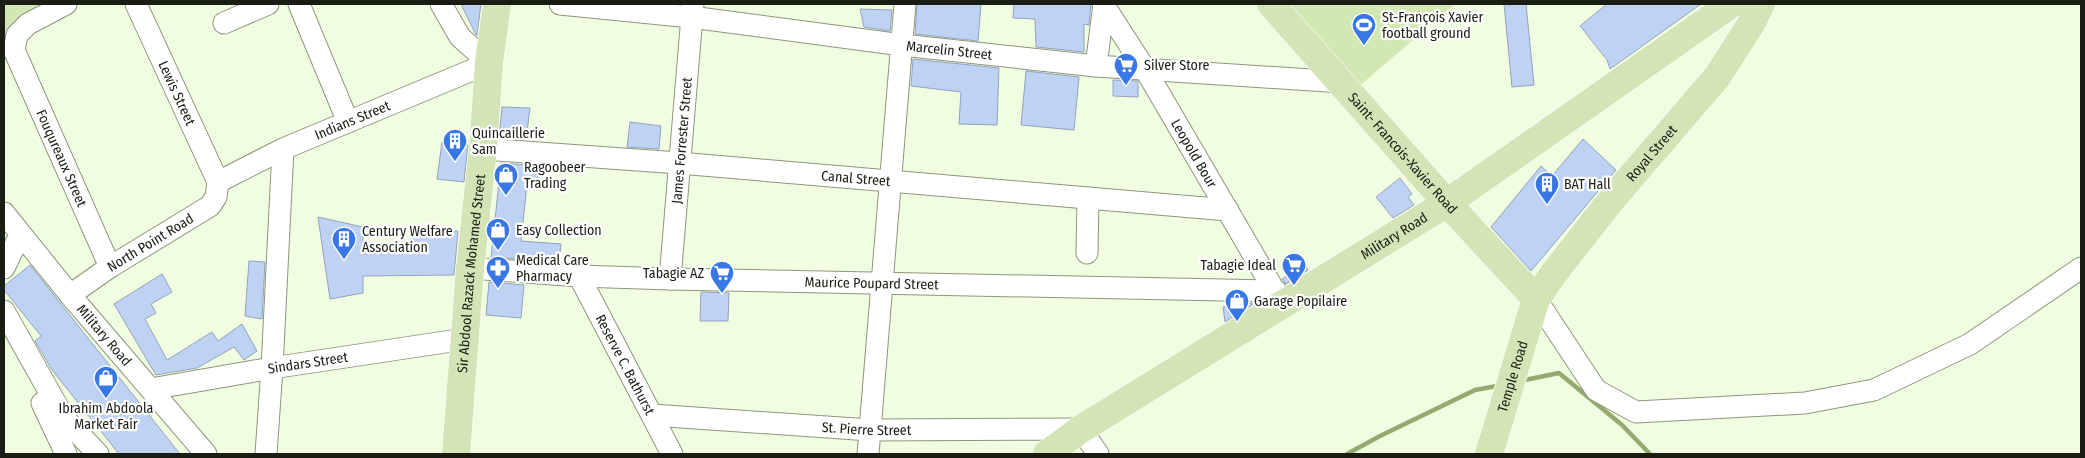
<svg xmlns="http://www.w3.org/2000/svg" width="2085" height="458" viewBox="0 0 2085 458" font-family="'Fira Sans Condensed',sans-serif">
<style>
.green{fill:#d2e8b2}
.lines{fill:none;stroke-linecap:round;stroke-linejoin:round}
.stream{stroke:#93ab6f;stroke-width:4.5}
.building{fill:#bed2f4;stroke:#94a3bb}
.minor-casing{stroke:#8c967d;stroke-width:23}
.major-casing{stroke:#fff;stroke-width:29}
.minor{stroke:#fff;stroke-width:21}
.major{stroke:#d3e5b7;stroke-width:28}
.labels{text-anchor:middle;stroke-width:4.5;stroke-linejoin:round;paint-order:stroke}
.poi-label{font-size:14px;fill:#191d13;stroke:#fff;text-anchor:start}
.street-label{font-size:14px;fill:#191d13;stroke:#fff}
</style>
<rect width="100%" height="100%" fill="#f1fde0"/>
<path class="green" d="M4 4H74L4 46Z
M1285 4H1455L1358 87Z"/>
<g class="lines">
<path class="stream" d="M1525 380 1559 373 1622 425 1650 454
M1347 454 1380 436 1475 390 1497 386"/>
</g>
<path class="building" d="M461 4H481L477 35H476Z
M917 4H981L978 41 915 34Z
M1014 4H1091L1089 25 1084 24V52L1036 47 1035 19 1013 18Z
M1504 4H1526L1534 85 1512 87Z
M1607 4H1701L1610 69 1607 60 1580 26Z
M860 9 892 10 890 31 864 27Z
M913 59 999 68 997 125 959 124 961 92 911 86Z
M1026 71 1079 77 1074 130 1021 125Z
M1113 80 1138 81V97L1113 96Z
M502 107 530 108 526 140 499 138Z
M630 122 661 126 659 149 627 147Z
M1583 139 1616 170 1531 271 1491 227 1541 166 1552 176Z
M442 142 468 145 464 182 437 179Z
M501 163 540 166 538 185 527 184 521 241 561 244 559 262 491 257Z
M1400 178 1412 194 1408 197 1414 205 1393 218 1376 197Z
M318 217 363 227V254L412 252V231H458L454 275 363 276V293L330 299Z
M249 261 265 262 262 319 245 316Z
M1304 264 1308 270 1286 284 1282 279Z
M30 265 180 454H119L52 370 35 341 41 336 4 290V286Z
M162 274 172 292 151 304 156 313 145 319 167 360 212 332 218 341 242 324 257 351 244 360 234 347 197 368 156 375 114 304Z
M489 282 524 285 521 318 486 315Z
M701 292 729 293 728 321H700Z
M1252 303H1255L1225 322 1223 307Z"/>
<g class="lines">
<defs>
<g id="minor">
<path id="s1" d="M66 4 28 24 17 35 14 50 110 267"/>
<path id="s2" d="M136 4 218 182"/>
<path d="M299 4 348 122"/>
<path id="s3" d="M560 4 691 17 902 45 1096 66 1342 82"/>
<path id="s4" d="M1103 4 1145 69 1281 302"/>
<path d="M224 23 268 4"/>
<path d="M1096 66 1104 4"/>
<path id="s5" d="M483 149 679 163 1228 210"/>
<path id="s6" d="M218 182 283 149 489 63 460 37 441 4"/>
<path id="s7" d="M4 213 70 295 206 454"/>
<path d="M1087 253 1088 198"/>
<path d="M4 268 20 235"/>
<path id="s8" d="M470 268 579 276 670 279 1276 291"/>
<path id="s9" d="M579 276 672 454"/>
<path id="s10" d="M670 279 693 4"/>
<path id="s11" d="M70 295 110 267 210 206 216 197 218 182"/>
<path d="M1536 299 1596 390 1636 412 1805 403 1874 390 1970 344 2081 268"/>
<path d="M4 311 64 418 98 454"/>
<path id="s12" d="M151 389 272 368 465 339"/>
<path d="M42 403 66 454"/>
<path id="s13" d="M652 415 870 430 1081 429 1098 454"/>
<path d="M266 454 272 368 283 149"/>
<path d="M868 454 905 4"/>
</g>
<g id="major">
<path id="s14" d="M1271 4 1447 203 1536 299"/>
<path id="s15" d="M456 454 470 268 483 149 489 63 497 4"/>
<path id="s16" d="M1047 454 1081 429 1447 203 1731 4"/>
<path id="s17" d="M1489 454 1536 299 1554 273 1612 199 1717 77 1751 24 1761 4"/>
</g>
</defs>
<use href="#minor" class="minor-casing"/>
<use href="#major" class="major-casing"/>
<use href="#minor" class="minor"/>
<use href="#major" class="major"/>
</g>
<defs>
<symbol id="stadium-pin" viewBox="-11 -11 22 30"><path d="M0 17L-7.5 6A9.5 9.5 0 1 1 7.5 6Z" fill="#3877e5" stroke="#fff"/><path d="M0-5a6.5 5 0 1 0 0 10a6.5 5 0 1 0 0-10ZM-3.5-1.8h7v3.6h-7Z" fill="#fff"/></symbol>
<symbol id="supermarket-pin" viewBox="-11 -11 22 30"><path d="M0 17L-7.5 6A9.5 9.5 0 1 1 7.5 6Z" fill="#3877e5" stroke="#fff"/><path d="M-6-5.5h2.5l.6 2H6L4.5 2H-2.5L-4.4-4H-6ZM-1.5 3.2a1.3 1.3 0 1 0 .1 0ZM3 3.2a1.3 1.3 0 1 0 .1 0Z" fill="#fff"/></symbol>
<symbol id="building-pin" viewBox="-11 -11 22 30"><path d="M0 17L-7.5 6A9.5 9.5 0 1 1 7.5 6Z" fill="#3877e5" stroke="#fff"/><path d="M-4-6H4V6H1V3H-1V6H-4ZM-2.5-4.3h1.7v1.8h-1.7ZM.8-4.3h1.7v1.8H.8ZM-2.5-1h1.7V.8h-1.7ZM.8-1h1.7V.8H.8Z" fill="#fff"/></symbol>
<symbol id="shop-pin" viewBox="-11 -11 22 30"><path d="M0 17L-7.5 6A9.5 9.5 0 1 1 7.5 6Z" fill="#3877e5" stroke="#fff"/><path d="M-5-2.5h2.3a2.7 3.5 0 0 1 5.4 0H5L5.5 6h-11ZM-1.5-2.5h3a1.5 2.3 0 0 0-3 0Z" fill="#fff"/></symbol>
<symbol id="pharmacy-pin" viewBox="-11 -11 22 30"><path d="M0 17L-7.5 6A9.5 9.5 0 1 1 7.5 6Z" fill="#3877e5" stroke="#fff"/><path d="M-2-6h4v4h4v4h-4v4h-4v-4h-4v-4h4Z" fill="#fff"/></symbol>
</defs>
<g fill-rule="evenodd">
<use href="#stadium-pin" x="1350" y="11" width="28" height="38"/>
<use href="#supermarket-pin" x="1112" y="51" width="28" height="38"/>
<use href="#building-pin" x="441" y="127" width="28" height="38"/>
<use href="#shop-pin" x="492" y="161" width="28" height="38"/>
<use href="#building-pin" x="1533" y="170" width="28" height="38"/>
<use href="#shop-pin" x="484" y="216" width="28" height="38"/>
<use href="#building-pin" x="330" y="225" width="28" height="38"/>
<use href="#supermarket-pin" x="1280" y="251" width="28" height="38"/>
<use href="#pharmacy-pin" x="484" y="254" width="28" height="38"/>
<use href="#supermarket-pin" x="708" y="259" width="28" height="38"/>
<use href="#shop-pin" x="1223" y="287" width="28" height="38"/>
<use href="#shop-pin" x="92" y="364" width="28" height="38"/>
</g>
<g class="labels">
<g class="poi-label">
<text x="1382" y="22">St-François Xavier<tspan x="1382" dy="16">football ground</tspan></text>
<text x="1144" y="70">Silver Store</text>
<text x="472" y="138">Quincaillerie<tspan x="472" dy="16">Sam</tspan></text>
<text x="524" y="172">Ragoobeer<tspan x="524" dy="16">Trading</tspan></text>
<text x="1564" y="189">BAT Hall</text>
<text x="516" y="235">Easy Collection</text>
<text x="362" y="236">Century Welfare<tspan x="362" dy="16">Association</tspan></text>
<text x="516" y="265">Medical Care<tspan x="516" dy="16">Pharmacy</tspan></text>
<text x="1276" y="270" text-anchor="end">Tabagie Ideal</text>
<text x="704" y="278" text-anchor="end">Tabagie AZ</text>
<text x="1254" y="306">Garage Popilaire</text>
<text x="106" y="413" text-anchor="middle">Ibrahim Abdoola<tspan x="106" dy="16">Market Fair</tspan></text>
</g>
<g class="street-label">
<text dy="5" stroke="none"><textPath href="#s3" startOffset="392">Marcelin Street</textPath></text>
<text dy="5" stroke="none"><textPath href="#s2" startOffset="98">Lewis Street</textPath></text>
<text dy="5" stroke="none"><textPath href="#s6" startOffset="148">Indians Street</textPath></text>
<text dy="5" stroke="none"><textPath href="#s10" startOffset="139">James Forrester Street</textPath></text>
<text dy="5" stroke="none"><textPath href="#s14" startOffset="199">Saint- Francois-Xavier Road</textPath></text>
<text dy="5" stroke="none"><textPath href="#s4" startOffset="175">Leopold Bour</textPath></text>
<text dy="5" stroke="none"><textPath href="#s17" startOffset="348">Royal Street</textPath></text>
<text dy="5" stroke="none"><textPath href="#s1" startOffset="192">Fouqureaux Street</textPath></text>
<text dy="5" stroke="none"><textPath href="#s5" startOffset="374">Canal Street</textPath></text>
<text dy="5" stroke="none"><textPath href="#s16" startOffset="410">Military Road</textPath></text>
<text dy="5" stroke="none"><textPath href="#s11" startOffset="96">North Point Road</textPath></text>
<text dy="5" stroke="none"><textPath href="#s15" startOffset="181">Sir Abdool Razack Mohamed Street</textPath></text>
<text dy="5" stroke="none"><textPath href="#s8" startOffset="402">Maurice Poupard Street</textPath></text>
<text dy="5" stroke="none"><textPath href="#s7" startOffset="158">Military Road</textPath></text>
<text dy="5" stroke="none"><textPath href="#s12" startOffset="159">Sindars Street</textPath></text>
<text dy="5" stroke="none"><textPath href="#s9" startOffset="100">Reserve C. Bathurst</textPath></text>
<text dy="5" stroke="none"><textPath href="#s17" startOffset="81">Temple Road</textPath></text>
<text dy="5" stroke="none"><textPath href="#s13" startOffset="215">St. Pierre Street</textPath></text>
</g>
</g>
<rect width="2085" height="458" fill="none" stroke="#191d13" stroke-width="10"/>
</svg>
